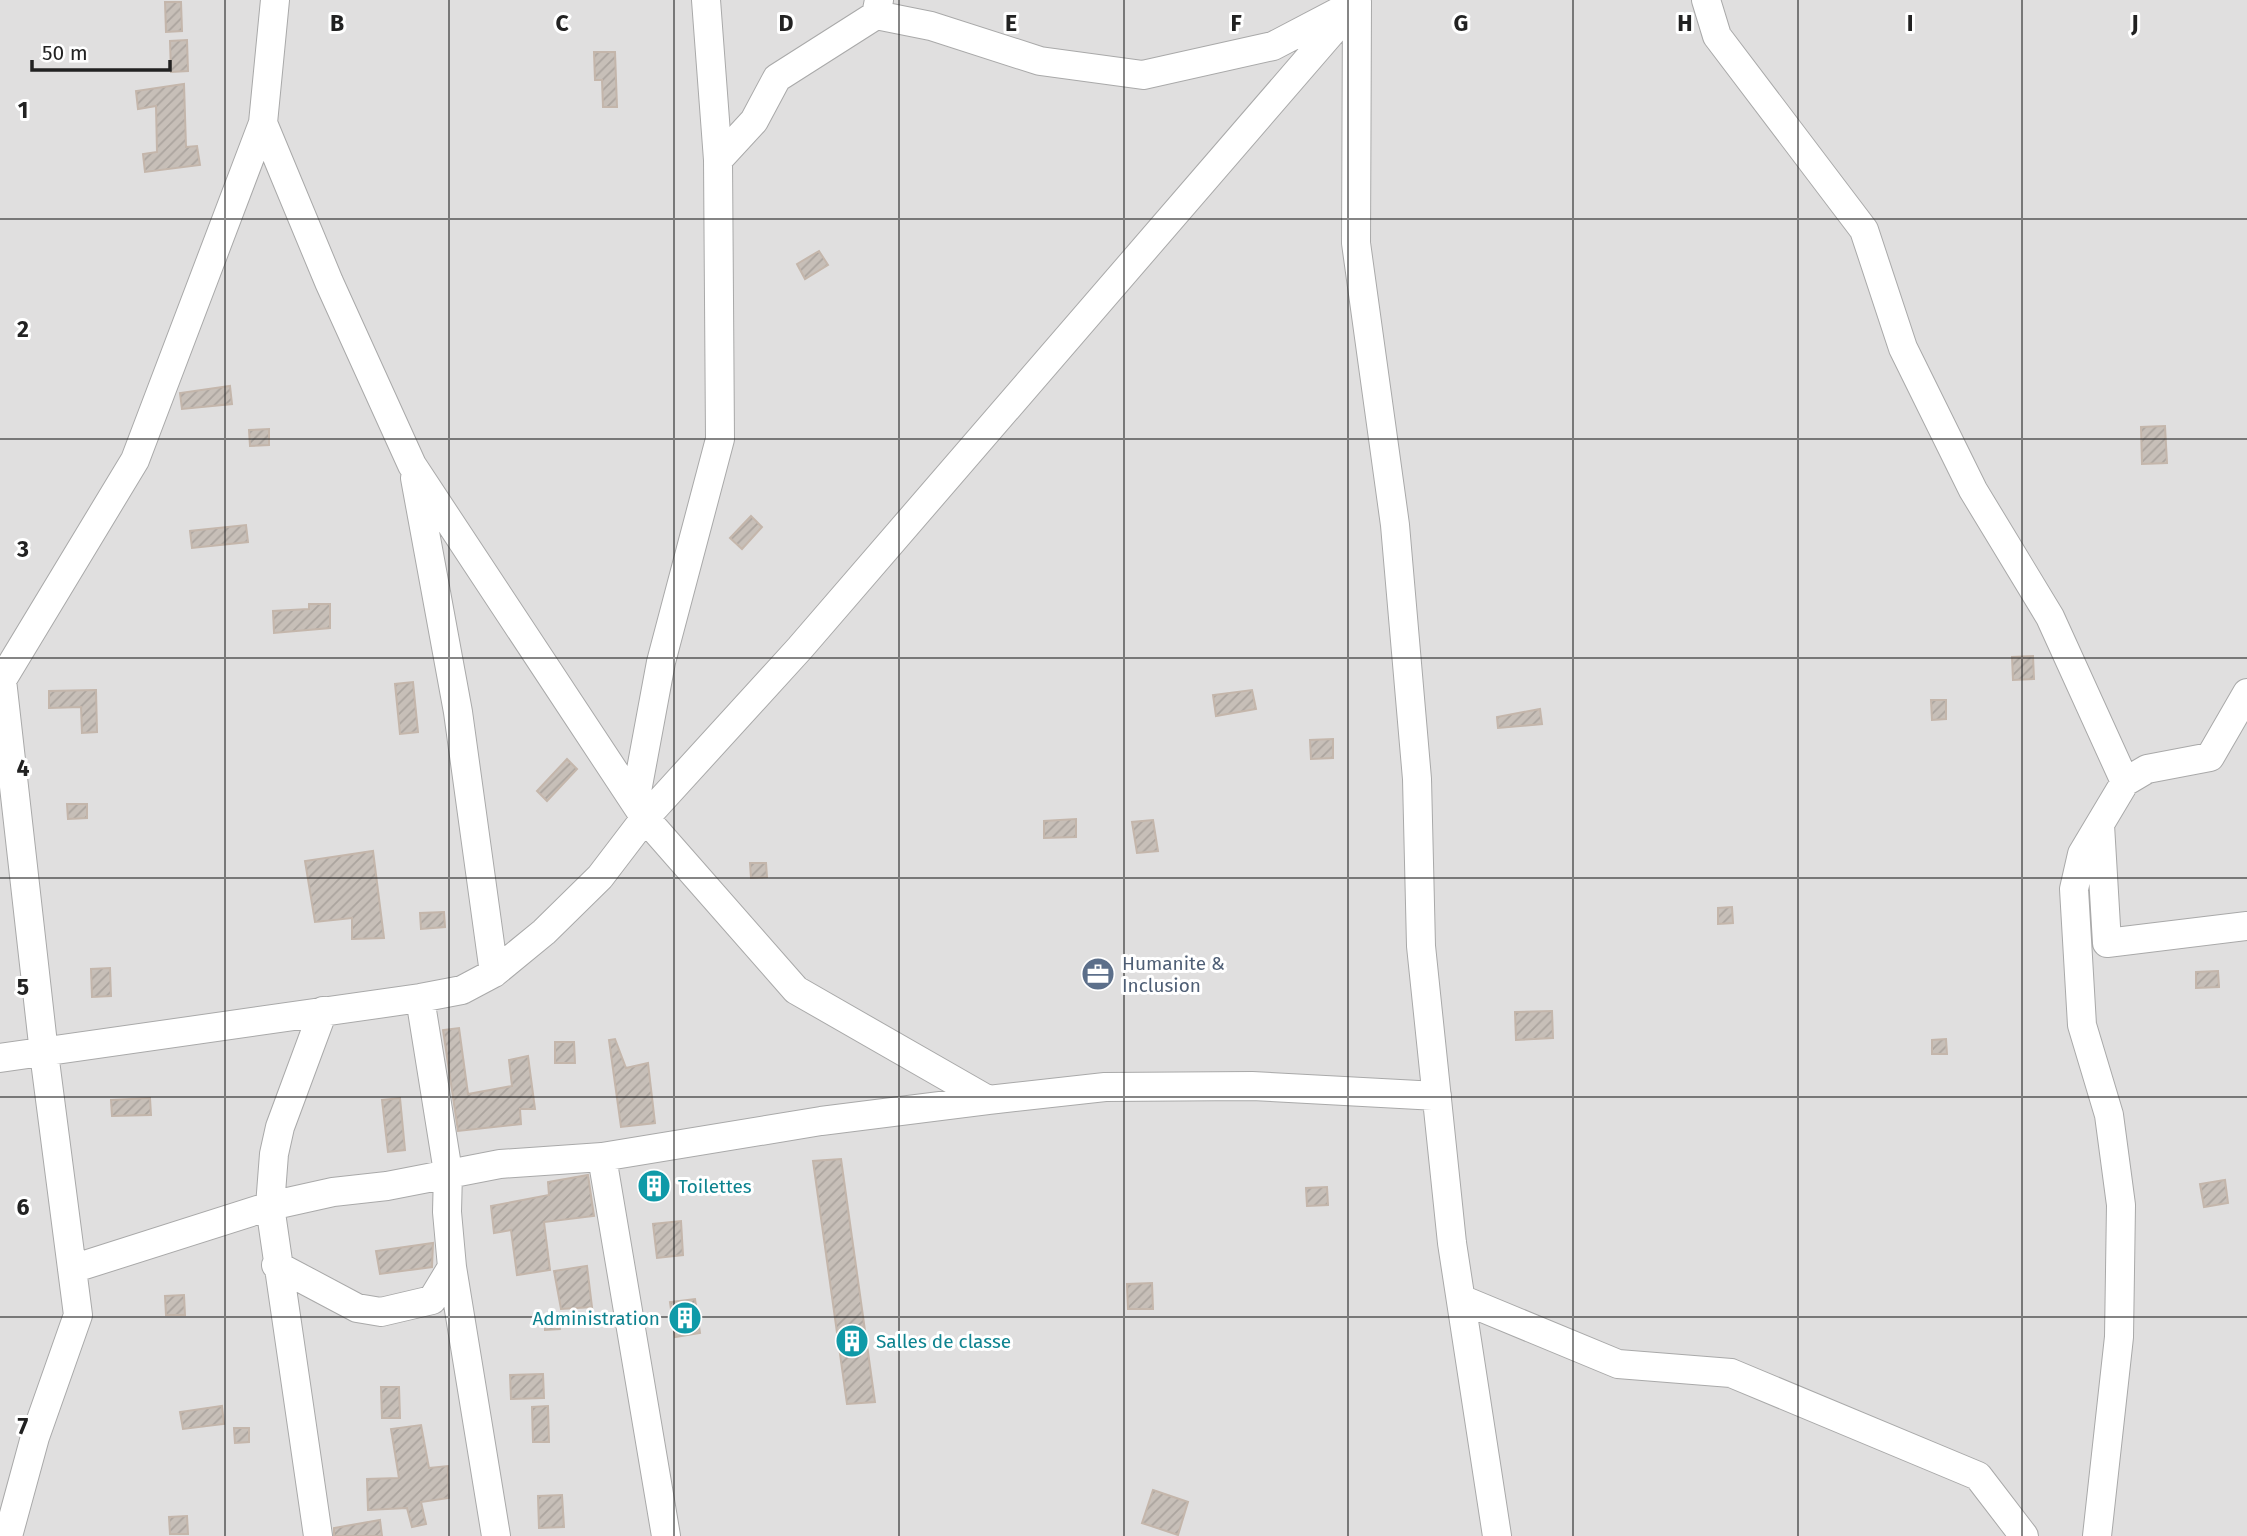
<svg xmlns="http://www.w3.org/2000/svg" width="2247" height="1536" viewBox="0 0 2247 1536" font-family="'Fira Sans',sans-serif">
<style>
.residential{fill:#e0dfdf}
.building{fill:url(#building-hatch);stroke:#c4b6ab;stroke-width:2}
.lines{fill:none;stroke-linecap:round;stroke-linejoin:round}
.minor-casing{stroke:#a9a9a9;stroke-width:30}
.minor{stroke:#fff;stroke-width:28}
.grid{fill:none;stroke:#222;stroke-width:2;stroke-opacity:0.55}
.labels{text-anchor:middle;stroke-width:6;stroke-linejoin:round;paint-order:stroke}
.service-label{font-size:19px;fill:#4e5e75;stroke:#fff;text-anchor:start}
.culture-label{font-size:19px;fill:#0d838f;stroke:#fff;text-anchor:start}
.grid-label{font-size:23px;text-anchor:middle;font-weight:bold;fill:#222;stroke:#fff;stroke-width:6;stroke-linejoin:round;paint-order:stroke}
</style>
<defs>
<pattern id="building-hatch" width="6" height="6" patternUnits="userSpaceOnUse" patternTransform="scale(1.75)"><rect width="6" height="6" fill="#c7bfb8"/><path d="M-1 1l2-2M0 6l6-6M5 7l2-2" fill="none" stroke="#aba49e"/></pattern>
</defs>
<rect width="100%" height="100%" fill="#f2efe9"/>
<path class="residential" d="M0 0H2247V1536H0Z"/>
<path class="building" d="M165 2H181L182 31 166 32Z
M187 40 188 71 171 72 170 41Z
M594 52H615L617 107H603L602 80H595Z
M184 84 186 147 197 146 200 165 145 172 143 154 157 152 156 106 138 109 136 91Z
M819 251 828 265 805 279 797 264Z
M230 386 232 404 182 409 180 393Z
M2165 426 2167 463 2142 464 2141 427Z
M269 429V445L250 446 249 430Z
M751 516 762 527 742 549 730 538Z
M246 525 248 542 192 548 190 531Z
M309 604H330V628L274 633 273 611 309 609Z
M2033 656 2034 679 2013 680 2012 657Z
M413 682 418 732 400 734 395 684Z
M96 690 97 732 82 733 81 707 49 708V691Z
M1252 690 1256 709 1216 716 1213 695Z
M1931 700H1946V719L1932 720Z
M1540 709 1542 724 1498 728 1497 717Z
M1333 739V758L1311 759 1310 740Z
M567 759 577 769 547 801 537 791Z
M67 804H87V818L68 819Z
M1076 819V837L1044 838V821Z
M1153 820 1158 851 1137 853 1132 822Z
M373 851 384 938 352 939V918L315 922 305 861Z
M750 863H766L767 877 751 878Z
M1732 907 1733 923 1718 924V908Z
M444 912 445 927 421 929 420 913Z
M110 968 111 996 92 997 91 969Z
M2218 971 2219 987 2196 988V972Z
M1552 1011 1553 1038 1516 1040 1515 1012Z
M459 1028 468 1094 512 1086 509 1060 528 1056 535 1109H520L521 1124 458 1131 443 1030Z
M615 1039 626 1068 648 1063 655 1123 621 1127 609 1040Z
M1946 1039 1947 1054H1932V1040Z
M555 1042H574L575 1063H555Z
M150 1098 151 1115 112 1116 111 1100Z
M400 1098 405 1150 388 1152 382 1100Z
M841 1159 875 1402 847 1404 813 1161Z
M588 1175 594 1216 544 1222 550 1270 517 1275 511 1230 494 1233 491 1206 549 1195 548 1182Z
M2225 1180 2228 1203 2204 1207 2200 1184Z
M1327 1187 1328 1205 1307 1206 1306 1188Z
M681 1221 683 1255 657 1258 653 1224Z
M433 1243 432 1267 380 1274 376 1251Z
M587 1266 592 1307 561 1309 554 1271Z
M1152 1283 1153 1309H1128L1127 1284Z
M184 1295 185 1315H166L165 1296Z
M695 1299 700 1333 675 1337 670 1302Z
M559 1313 560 1329 545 1330V1314Z
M543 1374 544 1398 511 1399 510 1375Z
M381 1387H399L400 1418H382Z
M222 1406 224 1424 183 1429 180 1412Z
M548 1406 549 1442H533L532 1407Z
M421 1425 429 1468 448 1466 449 1498 421 1502 426 1524 412 1527 407 1508 368 1510 367 1479 399 1478 391 1429Z
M234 1428H249V1442L235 1443Z
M1153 1490 1188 1502 1178 1535 1142 1523Z
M562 1495 564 1527 539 1528 538 1496Z
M187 1516 188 1534H170L169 1517Z
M380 1520 382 1536H334V1528Z"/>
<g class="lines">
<defs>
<path id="minor" d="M1706 0 1717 36 1864 230 1903 348 1973 490 2050 617 2125 782
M876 15 931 26 1040 61 1143 75 1273 46 1357 2 1356 243 1395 525 1417 779 1421 946 1452 1243 1497 1536
M263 123 329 282 412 465 645 818 796 990 988 1100 1105 1087 1252 1086 1437 1096
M718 160 754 121 777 78 876 15 879 0
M415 478 458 712 494 973
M635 802 661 662 720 439 718 160 706 0
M2100 825 2107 943 2247 926
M420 998 448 1172 447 1212 452 1267 496 1536
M0 1058 420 998 462 990 494 973 544 932 600 877 645 818 800 648 1348 13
M602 1157 666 1536
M276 1265 357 1308 381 1312 432 1300 452 1267
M72 1269 270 1206 333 1192 387 1186 500 1164 602 1157 821 1121 988 1100
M1461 1299 1618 1364 1731 1373 1978 1476 2024 1536
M8 1536 35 1437 78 1315 44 1053 2 680 135 460 263 123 275 0
M318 1536 270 1206 274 1154 280 1127 323 1011
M2097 1536 2119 1337 2121 1205 2109 1115 2082 1025 2074 889 2082 854 2125 782 2147 769 2210 757 2247 693"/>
</defs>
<use href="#minor" class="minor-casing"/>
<use href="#minor" class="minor"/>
</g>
<path class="grid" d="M225 0V1536M449 0V1536M674 0V1536M899 0V1536M1124 0V1536M1348 0V1536M1573 0V1536M1798 0V1536M2022 0V1536M0 219H2247M0 439H2247M0 658H2247M0 878H2247M0 1097H2247M0 1317H2247"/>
<defs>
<symbol id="office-disc" viewBox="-11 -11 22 22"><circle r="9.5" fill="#5c6f8a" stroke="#fff"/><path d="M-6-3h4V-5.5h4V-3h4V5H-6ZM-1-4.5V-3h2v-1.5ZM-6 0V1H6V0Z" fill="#fff"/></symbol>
<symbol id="building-disc" viewBox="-11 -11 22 22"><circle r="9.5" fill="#0f9aa8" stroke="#fff"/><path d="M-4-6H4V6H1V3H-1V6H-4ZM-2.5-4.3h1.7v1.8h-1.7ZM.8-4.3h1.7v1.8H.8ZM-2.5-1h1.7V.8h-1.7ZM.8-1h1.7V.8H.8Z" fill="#fff"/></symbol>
</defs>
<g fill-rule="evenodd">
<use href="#office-disc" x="1079" y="955" width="38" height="38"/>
<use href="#building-disc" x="635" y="1167" width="38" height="38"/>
<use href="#building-disc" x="666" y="1299" width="38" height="38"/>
<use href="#building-disc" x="833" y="1322" width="38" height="38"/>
</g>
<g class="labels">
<g class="service-label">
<text x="1122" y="970">Humanite &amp;<tspan x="1122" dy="22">Inclusion</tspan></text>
</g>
<g class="culture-label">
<text x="678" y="1193">Toilettes</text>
<text x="660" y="1325" text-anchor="end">Administration</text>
<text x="876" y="1348">Salles de classe</text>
</g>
</g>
<g class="grid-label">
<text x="337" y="31">B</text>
<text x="562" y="31">C</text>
<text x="786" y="31">D</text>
<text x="1011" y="31">E</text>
<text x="1236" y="31">F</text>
<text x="1461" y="31">G</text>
<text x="1685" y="31">H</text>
<text x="1910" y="31">I</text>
<text x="2135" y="31">J</text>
<text x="23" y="118">1</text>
<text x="23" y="337">2</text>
<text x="23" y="557">3</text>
<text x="23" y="776">4</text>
<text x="23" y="995">5</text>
<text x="23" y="1215">6</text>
<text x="23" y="1434">7</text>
</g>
<path d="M32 60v10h138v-10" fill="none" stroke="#222222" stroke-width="3.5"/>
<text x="42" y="60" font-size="21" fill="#222222" stroke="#ffffff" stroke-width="5" paint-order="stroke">50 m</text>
</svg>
